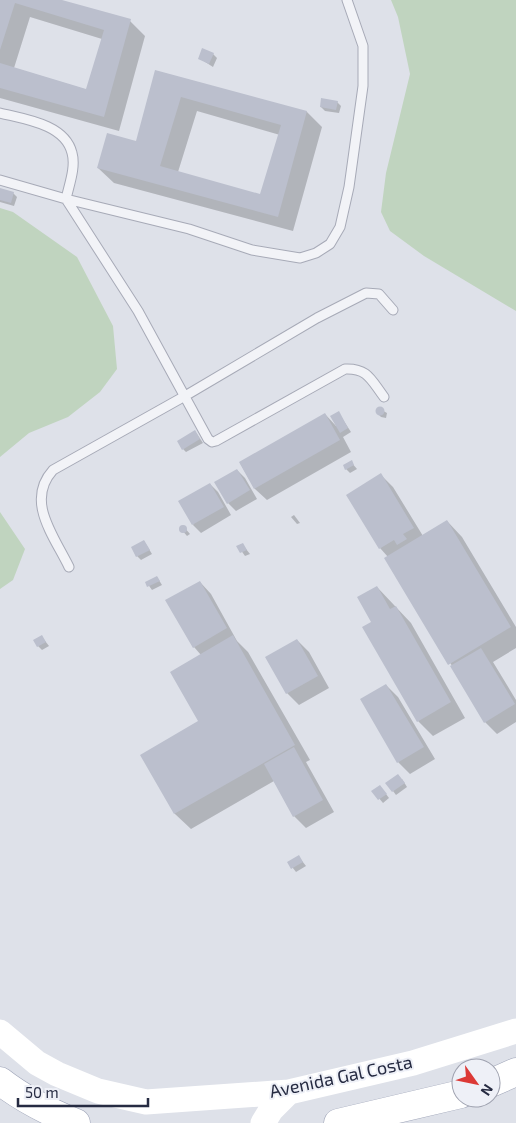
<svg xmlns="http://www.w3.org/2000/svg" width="516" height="1123" viewBox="0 0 516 1123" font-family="'Exo 2',sans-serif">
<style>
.green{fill:#c0d4bf}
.shadow{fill:#0003;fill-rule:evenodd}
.building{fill:#bbbfcd;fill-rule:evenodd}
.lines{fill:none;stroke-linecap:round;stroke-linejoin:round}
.lane-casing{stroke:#a7aab7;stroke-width:11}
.primary-casing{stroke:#9ca2b6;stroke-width:29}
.lane{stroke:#f2f3f7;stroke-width:9}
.secondary{stroke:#fff;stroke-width:25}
.primary{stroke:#fff;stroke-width:28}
.labels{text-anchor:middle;stroke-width:4;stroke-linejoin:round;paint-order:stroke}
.street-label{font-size:18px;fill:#262b42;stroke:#eef0f7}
</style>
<rect width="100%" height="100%" fill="#dee1e9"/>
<path class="green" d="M391 0H516V311L424 256 390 231 381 212 386 173 410 74 398 17Z
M0 208 13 212 77 257 113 326 117 369 100 392 68 417 29 433 0 457Z
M0 512 25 549 13 580 0 589Z"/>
<path class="shadow" d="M0 0H57L130 21 145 36 119 131 0 98ZM30 17 102 39 87 90 14 68Z
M213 54 217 58 213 67 199 58Z
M156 71 307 112 322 127 293 231 114 183 98 168 137 143ZM197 111 280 135 261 196 178 172Z
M337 102 341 106 339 113 325 111 321 107Z
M0 189 13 193 17 197 14 206 0 202Z
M378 408 387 413 386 418 381 417 377 413Z
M338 412 351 432 343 437 351 452 267 500 255 489 240 463 325 414 336 426Z
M195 431 203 443 186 452 183 449Z
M351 462 357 469 350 473 346 469Z
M237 470 245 478 257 499 236 511 228 503Z
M381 475 393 487 423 536 447 521 462 537 516 627V648L493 662 516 700V722L497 734 485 722 388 557 380 548Z
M210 484 218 492 231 515 201 533 193 525Z
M294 515 300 523 297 524 291 517Z
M184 527 190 534 187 536 181 529Z
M144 541 152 554 141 560 137 556Z
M242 544 250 554 245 556 238 546Z
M157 577 162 585 152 590 147 583Z
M200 582 211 594 237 641 248 652 310 760 306 762 334 812 306 828 294 816 274 781 191 829 175 814 142 755 200 722 201 655 194 647Z
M377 587 411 623 465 718 433 736 418 721 372 622Z
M42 637 49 646 42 650 38 646Z
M297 640 309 652 329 688 299 705 287 693Z
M386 685 398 697 435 759 410 774 398 762 362 700Z
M402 779 407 787 396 795 393 791Z
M383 790 389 798 383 803 373 791Z
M299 857 306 866 296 872 289 863Z"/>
<path class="building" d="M0 0H62L131 19 104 117 0 88V63L86 89 104 30 15 3 0 50Z
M202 48 214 53 209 64 198 59Z
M155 70 307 111 278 217 97 168 107 133 136 141ZM181 97 281 125 260 194 160 166Z
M321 98 338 101 336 110 320 107Z
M0 188 14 192 11 203 0 200Z
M375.5 411a4.5 4.5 0 1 1 9 0a4.5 4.5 0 1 1-9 0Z
M339 411 348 428 340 433 330 416Z
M325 413 340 440 254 489 239 462Z
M195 430 200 439 182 450 177 441Z
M352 460 354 465 345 470 343 465Z
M237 469 250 490 227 504 214 482Z
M381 473 414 528 403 534 407 539 397 545 394 540 379 549 346 495Z
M210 483 224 507 192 525 178 501Z
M447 520 511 627 448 665 384 558Z
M179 529a4 4 0 1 1 8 0a4 4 0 1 1-8 0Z
M144 540 150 550 136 557 131 547Z
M243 543 247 550 240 553 236 546Z
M157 576 160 581 147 587 145 582Z
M200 581 227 628 193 648 165 600Z
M377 586 390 609 396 606 451 702 417 722 362 627 371 622 357 597Z
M42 635 46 642 37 647 33 640Z
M233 635 295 745 174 814 140 755 198 721 170 672Z
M297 639 318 676 286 694 265 657Z
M481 648 515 704 484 723 450 666Z
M386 684 424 747 397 763 360 699Z
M294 747 323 800 293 817 264 764Z
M398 774 405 783 392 792 385 783Z
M380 785 387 794 378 800 371 791Z
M299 855 303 862 291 869 287 862Z"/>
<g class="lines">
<defs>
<path id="lane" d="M0 113C24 119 65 124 72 153 76 167 69 185 66 199L138 311 208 439 212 442 216 441 345 369C368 368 371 380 384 397
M0 180 66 199 189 229 252 250 300 258 316 253 330 244 340 227 349 187 363 86V46L347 0
M69 567C54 536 25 501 53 470L185 396 317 318 366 293 379 294 393 310"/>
<path id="primary" d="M0 1081C23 1099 49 1112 76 1123
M491 1083 516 1072
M338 1123 461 1094"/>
</defs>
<use href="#lane" class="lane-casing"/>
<use href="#primary" class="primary-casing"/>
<use href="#lane" class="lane"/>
<path class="secondary" d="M0 1032 37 1063 57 1074 98 1091 146 1102 289 1092 413 1063 516 1031
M263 1123 271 1110 289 1092"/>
<use href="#primary" class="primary"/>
</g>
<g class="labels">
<g class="street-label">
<text transform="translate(341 1077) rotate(-12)" y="6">Avenida Gal Costa</text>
</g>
</g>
<g transform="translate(476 1083) rotate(123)"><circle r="24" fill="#eef0f7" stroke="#9ea1af"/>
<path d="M0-4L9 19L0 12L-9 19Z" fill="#dc3936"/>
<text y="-8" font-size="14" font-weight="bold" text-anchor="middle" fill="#262b42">N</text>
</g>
<path d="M18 1098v8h130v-8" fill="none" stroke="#262b42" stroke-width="2.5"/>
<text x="25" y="1098" font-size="15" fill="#262b42" stroke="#eef0f7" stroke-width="4" paint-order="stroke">50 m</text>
</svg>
